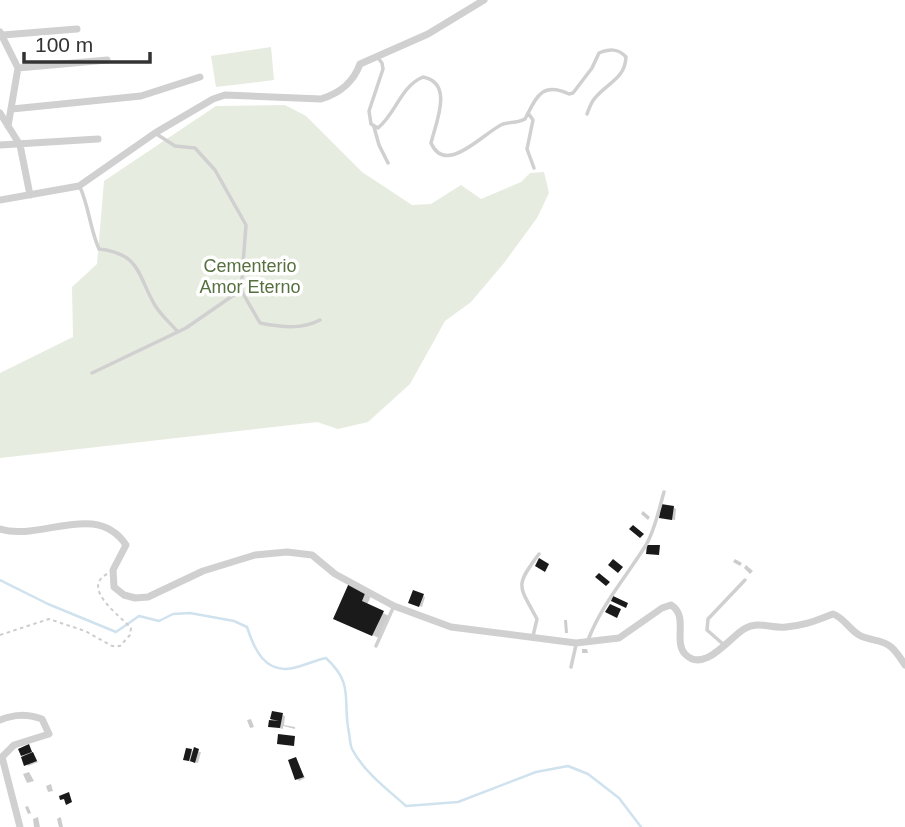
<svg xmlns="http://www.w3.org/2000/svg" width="905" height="827" viewBox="0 0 905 827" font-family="Helvetica,sans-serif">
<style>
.green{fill:#e6ecdf}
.shadow{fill:#0003}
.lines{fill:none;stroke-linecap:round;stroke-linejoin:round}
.stream{stroke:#cfe2ee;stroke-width:2.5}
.building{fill:#1a1a1a}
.path{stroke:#cdcdcd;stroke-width:2;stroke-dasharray:3.5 3.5;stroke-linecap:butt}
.lane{stroke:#d0d0d0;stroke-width:3.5}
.street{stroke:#d0d0d0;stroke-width:7}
.labels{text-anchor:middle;stroke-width:7;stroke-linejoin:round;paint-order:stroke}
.park-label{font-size:18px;fill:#56703f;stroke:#fff}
</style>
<rect width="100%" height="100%" fill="#fff"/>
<path class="green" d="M271 47 274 80 216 87 211 56Z
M285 105 306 116 362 172 412 205 431 204 461 185 481 199 521 182 530 173 544 172 549 193 537 218 504 263 471 302 445 321 410 384 368 422 338 429 317 422 0 458V373L73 337 72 287 97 264 104 181 216 106Z"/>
<path class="shadow" d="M673 507 676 509 675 520 664 519Z
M643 511 650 517 648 520 641 514Z
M735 559 742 563 740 566 733 562Z
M746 565 753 571 750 574 744 568Z
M350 586 371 596 367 605 389 616 379 638 341 622Z
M414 592 425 597 422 607 410 602Z
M564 620H567L568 633H565Z
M582 649H587L588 653H582Z
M273 713 285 716 284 725 295 727V729L283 726V729L270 726Z
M251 719 254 727 250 728 247 720Z
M29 746 38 762 28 766 20 750Z
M187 750 201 752 198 763 187 761Z
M296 759 305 778 299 781 297 779Z
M29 772 34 781 27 783 23 774Z
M51 784 53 791 48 792 46 786Z
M28 806 31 813 28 814 25 807Z
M38 817 40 827H34L33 819Z
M60 817 61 818 63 827H59L57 819Z"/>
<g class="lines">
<path class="stream" d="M0 580 48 604 116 632 139 616 159 621 173 614 190 613 234 621 247 627C254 649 265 674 293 668 304 666 315 660 326 658 355 685 342 699 349 733 350 738 350 745 352 749 364 772 387 789 406 806L458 802 536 772 568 766 588 774 619 798 641 827"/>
</g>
<path class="building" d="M661 504 674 506 672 520 659 518Z
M633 525 644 534 640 538 629 529Z
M647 545H660L659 555 646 554Z
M539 558 549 564 545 572 535 566Z
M613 559 623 567 618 573 608 565Z
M599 573 610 582 606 586 595 577Z
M349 583 366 591 362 601 384 611 372 636 333 619Z
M413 590 424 594 419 607 408 603Z
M613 596 628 603 626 608 611 601Z
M610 604 621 609 617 618 605 612Z
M272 711 283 713 280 728 268 727 269 720 279 721 270 719Z
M278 734 295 736 294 746 277 744Z
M29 744 32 752 21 756 18 749Z
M194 747 199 749 195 763 190 761Z
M186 748 192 749 189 761 183 760Z
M33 752 37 761 24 766 21 757Z
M296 757 304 777 295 780 288 760Z
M69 792 72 802 66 805 64 799 60 800 59 796Z"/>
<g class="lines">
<path class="path" d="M0 635 49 619 85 631 112 646H120L130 635 131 628C119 615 81 588 107 574"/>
<path class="lane" d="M378 58 382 63 383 69 369 111 371 124 378 128C397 112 400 87 423 77 454 83 436 122 431 143 446 177 484 132 503 124 510 122 518 123 525 119 536 98 541 81 569 94L573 93 592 68 599 53C609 49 618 48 626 57 625 79 607 83 595 98 591 102 589 109 587 114
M528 113 533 120 527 149 534 168
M374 127 379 145 388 163
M155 133 175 146 195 148 215 170 246 225 241 290 260 323C281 327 301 330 320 320
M80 187C89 207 90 229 99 249 142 254 137 276 156 307 162 316 171 324 178 332
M92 373 186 328 241 290
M533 636 537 619C519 585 514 587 539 554
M588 640C602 604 626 577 646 545 655 530 659 509 664 492
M723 644 707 630 708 619 745 580
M376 646 393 608
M571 667 576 645"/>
<path class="street" d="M0 32 18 68 8 126
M3 35 77 29
M18 68 107 60
M12 109 141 96 200 77
M0 113 20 145 30 195
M0 145 98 139
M0 200 79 186 155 133 213 99 225 95 321 99C340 93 353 83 360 64L428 34 484 0
M0 529C40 542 96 500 126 545L113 570 114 587 124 595 135 598 148 597 203 571 255 555 287 552 312 555 335 574 394 606 451 627 576 643 619 638 662 608 671 605C689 616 673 641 685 654 704 674 729 638 744 629 759 620 770 629 786 627 807 625 814 621 833 614 843 617 849 629 859 635 869 641 883 639 891 647 897 652 901 659 905 665
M0 720C15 714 27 714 42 719L49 734 14 745 2 757 20 827"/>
</g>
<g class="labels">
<g class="park-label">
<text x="250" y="272">Cementerio<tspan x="250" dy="21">Amor Eterno</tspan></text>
</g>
</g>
<path d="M24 52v10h126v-10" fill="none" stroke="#333333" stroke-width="3.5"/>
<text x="35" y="52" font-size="21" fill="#333333" stroke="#ffffff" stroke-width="5" paint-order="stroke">100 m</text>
</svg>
